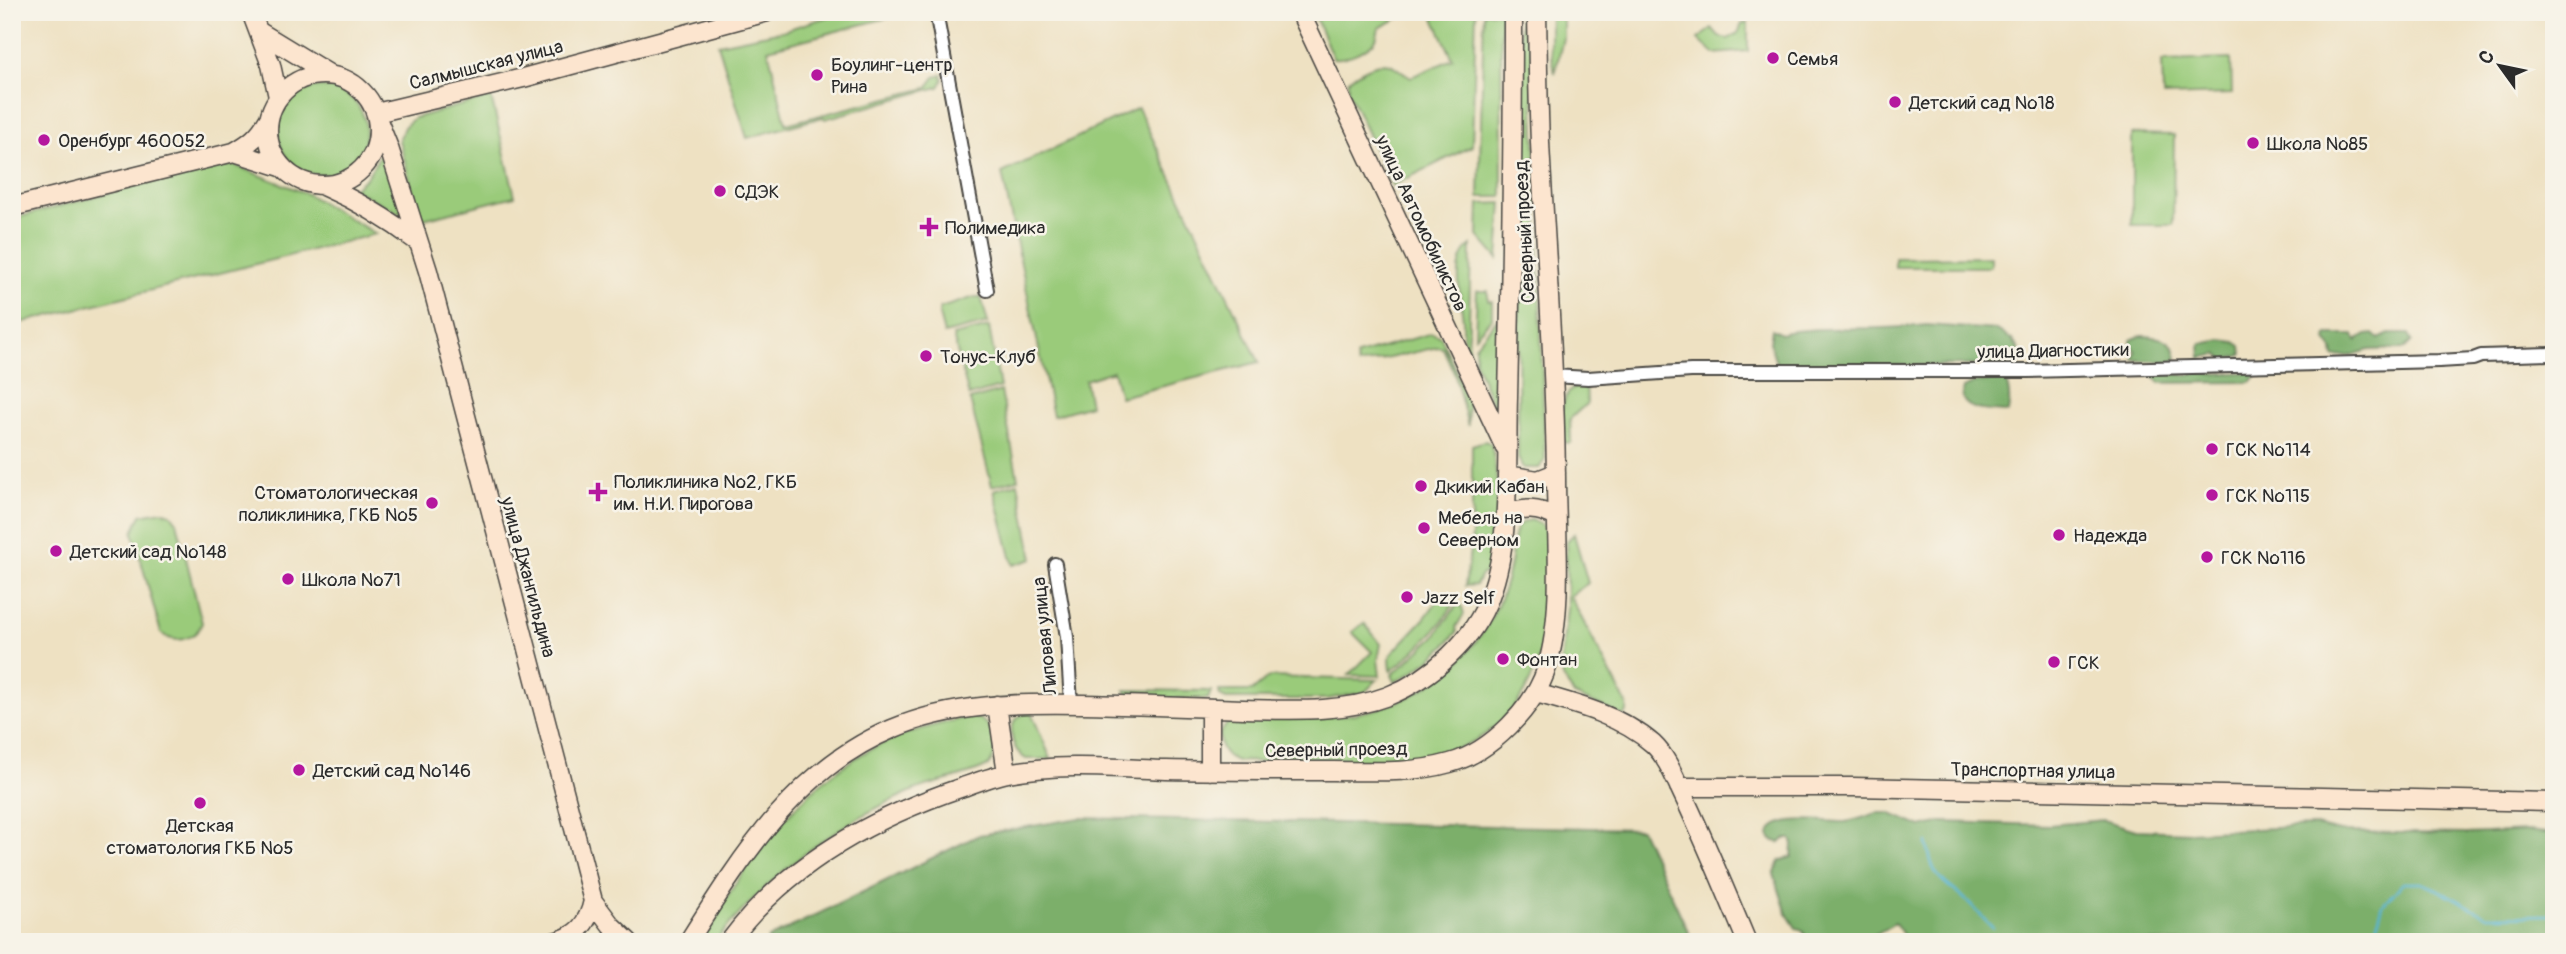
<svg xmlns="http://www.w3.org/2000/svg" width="2566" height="954" viewBox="0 0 2566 954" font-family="Pangolin,sans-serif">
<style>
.green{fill:#9acb7a;stroke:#627b52;stroke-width:2}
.forest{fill:#7baf6a;stroke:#536d4a;stroke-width:2}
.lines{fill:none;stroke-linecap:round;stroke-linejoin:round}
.stream{stroke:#55b4d3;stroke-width:2.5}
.street-casing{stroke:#484642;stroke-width:16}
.secondary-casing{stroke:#484642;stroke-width:21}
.street{stroke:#fff;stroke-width:12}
.secondary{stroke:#fce5cf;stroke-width:18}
.poi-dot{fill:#b5179e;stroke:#f7f3e8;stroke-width:2.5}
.labels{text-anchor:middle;stroke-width:5;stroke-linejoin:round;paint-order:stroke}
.poi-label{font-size:19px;fill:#2b2b2b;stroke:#f7f3e8;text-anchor:start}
.street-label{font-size:19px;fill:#2b2b2b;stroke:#f7f3e8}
</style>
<rect width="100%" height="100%" fill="#f7f3e8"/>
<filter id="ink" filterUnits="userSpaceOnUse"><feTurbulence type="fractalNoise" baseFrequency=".0143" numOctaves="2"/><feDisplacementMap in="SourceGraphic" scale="14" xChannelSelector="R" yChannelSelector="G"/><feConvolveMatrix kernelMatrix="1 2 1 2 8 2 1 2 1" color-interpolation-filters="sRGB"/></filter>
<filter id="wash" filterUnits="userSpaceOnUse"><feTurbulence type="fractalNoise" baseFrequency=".00686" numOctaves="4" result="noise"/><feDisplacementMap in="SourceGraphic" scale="28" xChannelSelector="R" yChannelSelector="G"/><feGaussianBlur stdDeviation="1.57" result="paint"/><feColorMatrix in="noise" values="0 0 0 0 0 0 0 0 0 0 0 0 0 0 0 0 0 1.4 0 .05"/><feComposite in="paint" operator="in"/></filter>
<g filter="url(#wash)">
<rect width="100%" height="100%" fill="#eee1c2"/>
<path class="green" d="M843 12H910L768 49 786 124 927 88 935 77 942 75 943 80 939 87 825 119 823 117 747 138 718 44 782 31Z
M1313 12H1410L1379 28C1379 28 1376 39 1376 39 1370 50 1344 60 1333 58Z
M1431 12H1476L1472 146 1392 186 1348 91V81C1355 73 1379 60 1390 64 1397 67 1404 73 1411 77L1453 59Z
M1484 12H1501L1502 197H1479Z
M1520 12H1531L1545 460 1539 468H1523L1518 458Z
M1550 12H1563V38L1555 73 1550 47Z
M1748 23V51L1714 54 1698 39 1712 29 1719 37 1728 39 1738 33 1742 24Z
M2231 59 2232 94 2163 96 2162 61Z
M278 131a44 44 0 1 1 88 0a44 44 0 1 1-88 0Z
M491 97 515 196 420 220 399 140 404 127 414 118Z
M1138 108 1259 362 1120 397 1113 371 1085 380 1090 405 1053 416 1002 173Z
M2132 134 2174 135 2173 225H2132Z
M385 147 403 215 353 189 366 178Z
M234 165 305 193 376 234 12 325V219L196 169Z
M1502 203 1498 259 1478 236 1479 204Z
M1471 246 1468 358C1460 345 1464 334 1463 320 1461 300 1451 259 1471 246Z
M1991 257V267H1895V258Z
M1477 291H1488V301H1492V318L1475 336Z
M975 297H981L988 323 944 334 939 315 940 308Z
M1497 319 1501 349 1500 414H1496L1475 361V346Z
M989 327 1000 387 969 396 953 336Z
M1432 333 1441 337 1468 398V426L1455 375 1443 348 1438 347 1358 365 1356 357 1358 355Z
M1579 385H1586L1587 403 1570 419 1571 442 1566 443 1562 440C1562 420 1557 394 1579 385Z
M1001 391 1018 479 992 486 970 400Z
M1485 441 1491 444C1501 486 1499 530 1488 571L1481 575 1476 585 1465 586 1472 537V445Z
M1018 483 1033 559 1013 565 994 490Z
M162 511 171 514 177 522 202 623C196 640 174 645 161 633L133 532 141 515Z
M1531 520 1542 525C1555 542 1549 597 1546 619 1528 792 1363 765 1237 761 1223 756 1219 747 1220 733L1231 719C1252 714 1275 718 1296 718 1365 719 1421 704 1469 650 1490 626 1504 595 1510 564 1512 554 1512 542 1515 532 1517 525 1523 521 1531 520Z
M1574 534 1588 583 1570 596 1627 705V712L1623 716 1574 695 1563 677 1561 663 1567 608 1566 542Z
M1442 598 1454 603C1439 630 1415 651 1391 671L1390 658 1392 653 1424 619 1438 600Z
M1458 604 1462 607 1464 614 1456 627 1457 632C1440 653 1419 670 1395 682L1392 675 1434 637Z
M1364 623 1381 644 1378 660 1380 676 1349 675 1372 652 1352 632Z
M1269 677 1377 680 1365 692 1327 699H1226L1220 696 1219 691H1252Z
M1125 690 1211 691 1208 699 1129 697Z
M1031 712 1051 759H1026C1007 747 1005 715 1031 712Z
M968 717C992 716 1004 748 988 766 965 778 936 781 912 791 833 825 769 875 715 942H698C752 857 805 770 905 734 926 727 947 722 968 717Z"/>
<path class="forest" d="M1926 325 1997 330 2012 340 2018 348 2021 361 2017 365 1777 366 1770 343 1772 329 1781 334C1791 330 1798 331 1808 330 1848 327 1887 330 1926 325Z
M2374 334 2379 339 2389 334H2409L2412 341 2404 349 2369 350 2349 356 2334 357 2333 350 2326 340 2327 335H2354L2356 341 2366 335Z
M2140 336C2158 337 2175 337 2177 359L2171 362 2134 360 2136 351 2131 344V340Z
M2222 340 2235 342 2241 346 2242 355 2225 360 2218 354 2201 358 2200 344Z
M2201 371 2212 374 2253 372 2257 375 2251 382 2160 383 2153 375 2155 373 2186 375Z
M2001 379 2005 380C2010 390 2010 401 2008 412 1992 411 1956 413 1963 388L1975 383Z
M1877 813H1889L1921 827 1942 822 2050 825 2103 820 2136 830 2190 832 2315 826 2340 832 2466 834 2528 831 2554 834V942H1905L1904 936 1895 923 1862 942H1807L1803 930 1796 928 1787 914 1774 874 1780 861 1792 857 1793 844 1791 839H1784L1780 843 1772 840 1769 835C1774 812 1827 823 1845 822 1856 821 1867 816 1877 813Z
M1080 818 1641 829 1693 942H767L769 938 979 835Z"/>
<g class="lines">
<path class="stream" d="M1927 843C1933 880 1940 878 1966 900 1976 908 1983 920 1993 928
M1995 937 1996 942
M2373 937 2383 905 2403 883H2422L2443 892 2487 916 2554 915"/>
</g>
</g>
<g filter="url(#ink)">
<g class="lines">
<defs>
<path id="street" d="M936 12 987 290
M1553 376 1588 378 1691 371H2027L2439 361 2473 359 2481 356 2554 354
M1055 564 1067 637 1071 704"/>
<path id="secondary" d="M251 12 271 65 278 97
M1300 12 1505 448
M260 32 329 74
M268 130a55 55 0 1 1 110 0a55 55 0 1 1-110 0Z
M376 113 523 78 767 12
M379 123 389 148 428 271 593 901C588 924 577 936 554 942
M234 152 281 167
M323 186C358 201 388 219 418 242
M12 207 234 152C250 143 259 136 268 120
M1507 475 1538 480 1556 473
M1505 515C1524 507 1538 508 1556 517
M1536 693C1576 704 1621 716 1653 744 1668 758 1676 781 1685 799 1707 846 1727 894 1747 942
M997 705 1007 773
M1210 771V708
M1679 787H1853L2554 802
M593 901 611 925 629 942
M688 942C741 858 796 769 892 729 953 703 1017 703 1082 704 1135 705 1189 707 1243 709 1291 710 1343 713 1388 696 1431 679 1474 640 1490 596 1512 539 1506 458 1508 397 1511 269 1513 141 1513 12
M729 942C786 865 874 817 963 787 977 782 993 776 1008 773 1059 763 1114 768 1166 770 1221 771 1276 771 1332 771 1371 771 1411 774 1450 763 1491 752 1535 707 1547 667 1564 610 1556 537 1556 478 1555 373 1547 268 1541 162 1538 112 1538 62 1537 12"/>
</defs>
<use href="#street" class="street-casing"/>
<use href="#secondary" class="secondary-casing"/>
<use href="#street" class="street"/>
<use href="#secondary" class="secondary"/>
</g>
</g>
<g class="poi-dot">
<circle cx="1773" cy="58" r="7"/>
<circle cx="817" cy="75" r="7"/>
<circle cx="1895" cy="102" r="7"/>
<circle cx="44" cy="140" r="7"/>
<circle cx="2253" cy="143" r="7"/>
<circle cx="720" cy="191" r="7"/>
<path d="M925.5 216.5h7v7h7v7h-7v7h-7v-7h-7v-7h7z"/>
<circle cx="926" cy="356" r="7"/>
<circle cx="2212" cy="449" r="7"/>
<circle cx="1421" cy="486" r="7"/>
<path d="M594.5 481.5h7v7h7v7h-7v7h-7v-7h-7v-7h7z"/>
<circle cx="2212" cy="495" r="7"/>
<circle cx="432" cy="503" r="7"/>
<circle cx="1424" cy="528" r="7"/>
<circle cx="2059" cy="535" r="7"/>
<circle cx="56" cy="551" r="7"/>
<circle cx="2207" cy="557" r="7"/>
<circle cx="288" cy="579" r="7"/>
<circle cx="1407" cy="597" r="7"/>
<circle cx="1503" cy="659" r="7"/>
<circle cx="2054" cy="662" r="7"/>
<circle cx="299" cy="770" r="7"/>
<circle cx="200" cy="803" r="7"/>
</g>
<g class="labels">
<g class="poi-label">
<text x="1787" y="65">Семья</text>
<text x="831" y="71">Боулинг-центр<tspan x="831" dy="22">Рина</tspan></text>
<text x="1909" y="109">Детский сад №18</text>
<text x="58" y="147">Оренбург 460052</text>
<text x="2267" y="150">Школа №85</text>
<text x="734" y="198">СДЭК</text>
<text x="945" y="234">Полимедика</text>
<text x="940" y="363">Тонус-Клуб</text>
<text x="2226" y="456">ГСК №114</text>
<text x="614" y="488">Поликлиника №2, ГКБ<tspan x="614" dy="22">им. Н.И. Пирогова</tspan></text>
<text x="1435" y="493">Дкикий Кабан</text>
<text x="418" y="499" text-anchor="end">Стоматологическая<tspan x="418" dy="22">поликлиника, ГКБ №5</tspan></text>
<text x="2226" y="502">ГСК №115</text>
<text x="1438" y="524">Мебель на<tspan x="1438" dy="22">Северном</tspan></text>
<text x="2073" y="542">Надежда</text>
<text x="70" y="558">Детский сад №148</text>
<text x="2221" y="564">ГСК №116</text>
<text x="302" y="586">Школа №71</text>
<text x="1421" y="604">Jazz Self</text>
<text x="1517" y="666">Фонтан</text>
<text x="2068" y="669">ГСК</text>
<text x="313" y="777">Детский сад №146</text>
<text x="200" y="832" text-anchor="middle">Детская<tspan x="200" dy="22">стоматология ГКБ №5</tspan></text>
</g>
<g class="street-label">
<text transform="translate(486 64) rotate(-14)" y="7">Салмышская улица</text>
<text transform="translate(1422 223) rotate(65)" y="7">улица Автомобилистов</text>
<text transform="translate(1524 232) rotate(-93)" y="7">Северный проезд</text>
<text transform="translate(2053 350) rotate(-1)" y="7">улица Диагностики</text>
<text transform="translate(529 577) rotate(75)" y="7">улица Джангильдина</text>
<text transform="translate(1044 636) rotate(-96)" y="7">Липовая улица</text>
<text transform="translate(1336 749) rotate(-1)" y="7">Северный проезд</text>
<text transform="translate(2033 770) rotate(1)" y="7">Транспортная улица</text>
</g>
</g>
<rect width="2566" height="954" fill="none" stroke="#f7f3e8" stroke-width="42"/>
<g transform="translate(2500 66) rotate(303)" stroke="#f7f3e8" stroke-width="5" paint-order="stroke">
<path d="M0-5L12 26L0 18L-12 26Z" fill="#2b2b2b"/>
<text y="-10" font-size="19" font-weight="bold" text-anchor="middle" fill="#2b2b2b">С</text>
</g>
</svg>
